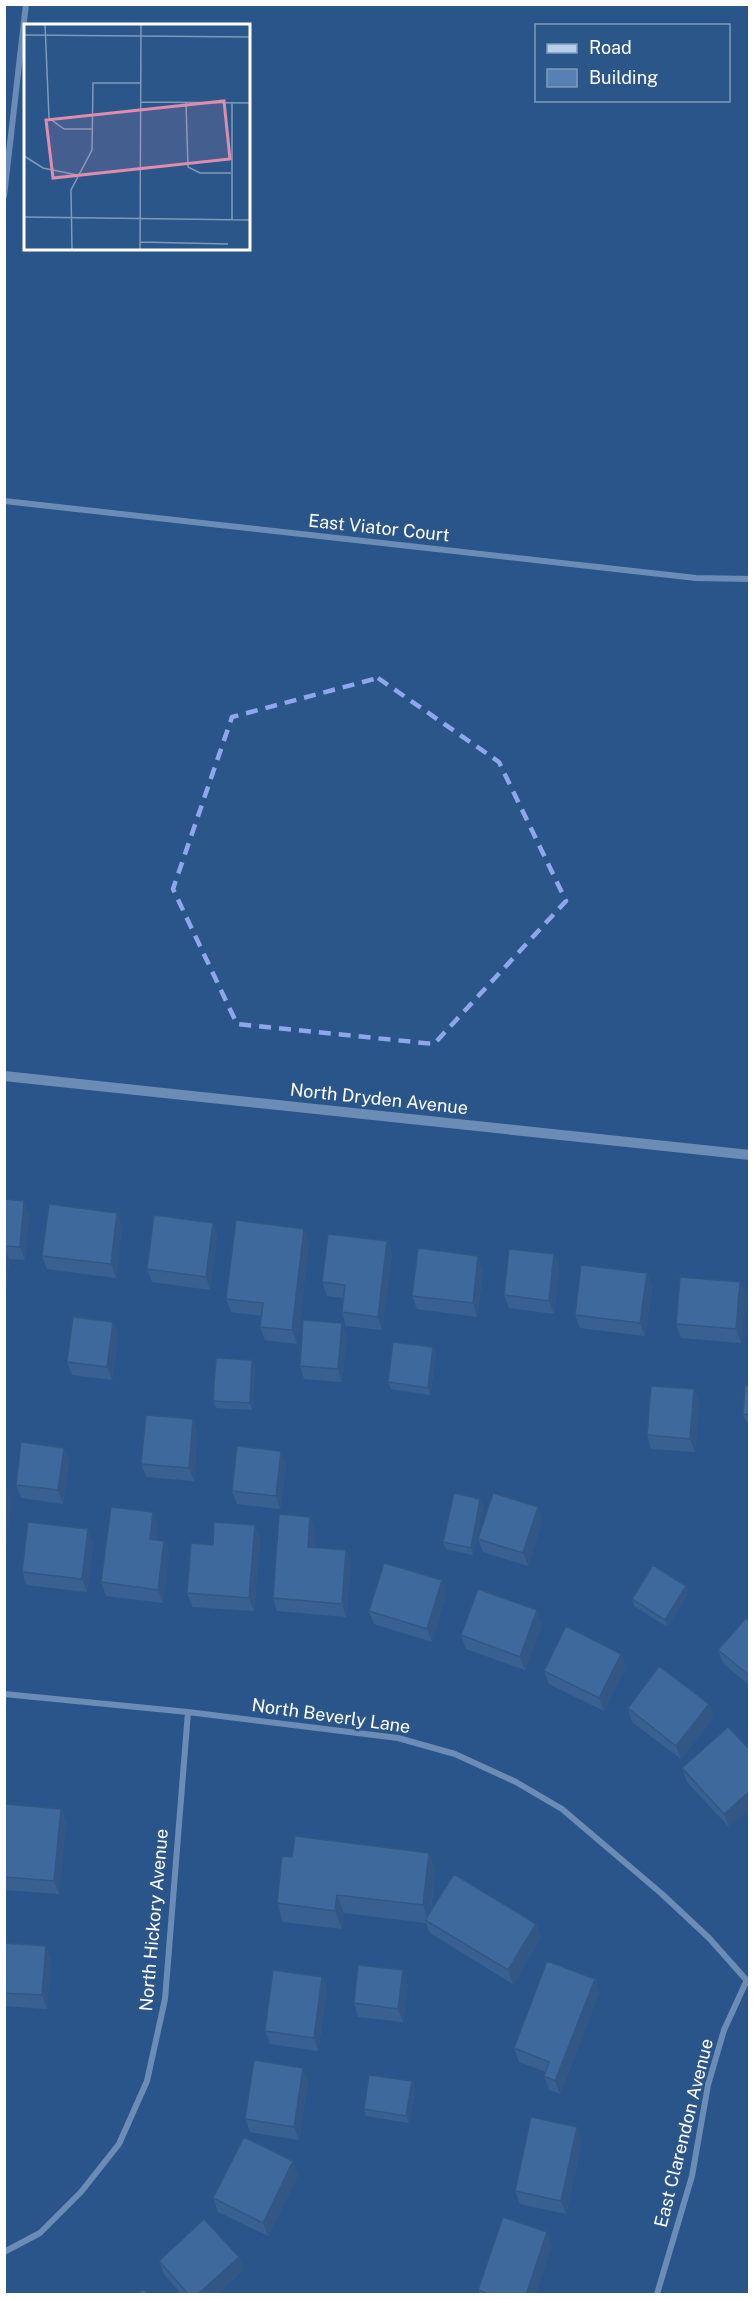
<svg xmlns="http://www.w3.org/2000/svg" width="754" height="2299" viewBox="0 0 754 2299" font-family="'Public Sans',sans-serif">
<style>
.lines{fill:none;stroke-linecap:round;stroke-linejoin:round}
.minor{stroke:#b8cfe9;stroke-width:6}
.tertiary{stroke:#b8cfe9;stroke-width:10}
.wall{fill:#4a6f99}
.shaded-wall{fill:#3c5a7d}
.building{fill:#5681b2;stroke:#3c5a7d;stroke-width:1.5}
.marked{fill:none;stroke:#8ea6ec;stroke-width:4.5;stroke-dasharray:12 8;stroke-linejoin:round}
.labels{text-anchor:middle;stroke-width:5;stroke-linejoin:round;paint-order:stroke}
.street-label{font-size:18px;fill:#fff;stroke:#2a568a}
.inset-road{fill:none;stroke:#7f9ab9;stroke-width:1.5}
.view{fill:#e08cad;fill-opacity:0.15;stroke:#e08cad;stroke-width:3}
.inset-edge{fill:none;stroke:#fff;stroke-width:3}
</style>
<rect width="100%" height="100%" fill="#2a568a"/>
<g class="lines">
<path class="minor" d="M4 196 26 4
M4 501 696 578 750 579
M4 1694 188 1712 398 1738 455 1754 516 1782 562 1809 662 1894 709 1938 750 1984
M4 2252 40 2233 81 2192 119 2144 147 2081 165 1999 188 1712
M657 2294 692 2176 708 2085 724 2030 746 1982"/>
<path class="tertiary" d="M4 1076 750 1155"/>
</g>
<path class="wall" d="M4 1199 29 1214 25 1260 9 1259 6 1291H4Z
M122 1226 116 1278 47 1269 42 1256Z
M217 1236 210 1290 152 1282 147 1269Z
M387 1241 392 1254 382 1330 346 1326 342 1312 344 1298 327 1296 322 1282Z
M309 1242 297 1344 265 1340 260 1327 262 1316 231 1312 226 1299Z
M554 1254 559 1268 554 1314 509 1308 504 1295Z
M483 1269 477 1317 417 1309 412 1296Z
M647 1273 652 1286 645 1336 580 1328 575 1315Z
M740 1282 745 1295 741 1343 681 1338 676 1324Z
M113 1322 118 1336 112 1380 72 1375 67 1362Z
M347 1336 342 1382 304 1379 300 1366Z
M433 1347 436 1354 430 1395 391 1389 388 1382Z
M252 1360 255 1367 252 1410 216 1408 213 1401Z
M750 1386V1422L746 1421 743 1414Z
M694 1389 699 1402 695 1452 651 1449 647 1435Z
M193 1419 197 1433 194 1481 146 1477 141 1464Z
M64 1448 69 1461 63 1504 21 1498 16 1485Z
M286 1464 280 1509 237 1504 232 1491Z
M483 1506 473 1555 446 1549 443 1542Z
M542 1521 528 1566 483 1552 478 1539Z
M255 1525 260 1538 254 1611 192 1607 187 1593 213 1545Z
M158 1526 156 1540 164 1541 169 1554 163 1603 106 1596 101 1582Z
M315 1531 314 1547 351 1563 346 1617 277 1611 273 1598Z
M93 1543 87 1592 27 1585 22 1572Z
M442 1580 446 1594 432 1642 374 1624 369 1611Z
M689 1593 667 1627 634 1606 632 1599Z
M750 1622V1686L723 1663 718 1650Z
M542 1624 525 1670 466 1649 461 1635Z
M621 1654 626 1667 604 1711 549 1684 544 1671Z
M628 1708 714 1717 681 1759 632 1722Z
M728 1727 729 1827 687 1782 682 1768Z
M4 1804 5 1806 61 1809 66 1822 59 1894 4 1890Z
M429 1853 435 1871 431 1911 536 1924 541 1938 513 1984 430 1933 426 1923 344 1913 342 1929 283 1922 277 1903 292 1857Z
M4 1943 51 1959 47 2009 4 2006Z
M322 1977 327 1990 318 2051 270 2044 265 2031Z
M595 1979 599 1993 560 2094 549 2090 544 2076 546 2072 519 2062 514 2048Z
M408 1983 403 2022 358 2017 354 2003Z
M308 2081 299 2140 250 2132 245 2119Z
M412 2081 415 2089 409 2123 366 2116 364 2109Z
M582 2140 566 2214 520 2204 515 2191Z
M298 2175 268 2236 218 2212 213 2198Z
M552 2245 535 2295H480L478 2290Z
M239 2257 243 2270 216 2295H182L164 2274 159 2261Z"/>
<path class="shaded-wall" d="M24 1201 29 1214 25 1260 20 1247Z
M117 1213 122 1226 116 1278 111 1264Z
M213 1223 217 1236 210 1290 206 1277Z
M304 1229 309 1242 297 1344 292 1330Z
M387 1241 392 1254 382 1330 378 1317Z
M4 1246 9 1259 6 1291 4 1287Z
M554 1254 559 1268 554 1314 549 1301Z
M478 1256 483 1269 477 1317 473 1303Z
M647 1273 652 1286 645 1336 640 1323Z
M740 1282 745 1295 741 1343 736 1329Z
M113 1322 118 1336 112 1380 107 1367Z
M342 1323 347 1336 342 1382 338 1369Z
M433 1347 436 1354 430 1395 428 1388Z
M252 1360 255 1367 252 1410 250 1403Z
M694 1389 699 1402 695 1452 690 1439Z
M193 1419 197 1433 194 1481 189 1468Z
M64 1448 69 1461 63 1504 58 1490Z
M281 1451 286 1464 280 1509 276 1496Z
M6 1486 11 1500 4 1572V1505Z
M480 1499 483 1506 473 1555 471 1548Z
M538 1507 542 1521 528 1566 523 1553Z
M153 1512 158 1526 155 1552 150 1539Z
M310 1517 315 1531 313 1560 308 1547Z
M255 1525 260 1538 254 1611 249 1598Z
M88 1529 93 1543 87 1592 82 1579Z
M164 1541 169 1554 163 1603 158 1590Z
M346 1550 351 1563 346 1617 342 1604Z
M442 1580 446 1594 432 1642 427 1629Z
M686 1586 689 1593 667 1627 665 1620Z
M537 1610 542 1624 525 1670 520 1657Z
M621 1654 626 1667 604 1711 599 1698Z
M709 1704 714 1717 681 1759 676 1746Z
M750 1791V1809L729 1827 724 1814Z
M61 1809 66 1822 59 1894 54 1881Z
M429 1853 435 1871 429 1924 423 1905Z
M337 1895 344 1913 342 1929 335 1911Z
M536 1924 541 1938 513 1984 508 1970Z
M46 1946 51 1959 47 2009 42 1995Z
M403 1970 408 1983 403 2022 398 2009Z
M322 1977 327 1990 318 2051 314 2038Z
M595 1979 599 1993 560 2094 555 2081Z
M303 2068 308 2081 299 2140 294 2127Z
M412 2081 415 2089 409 2123 406 2116Z
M577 2127 582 2140 566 2214 561 2201Z
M293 2161 298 2175 268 2236 263 2223Z
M547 2232 552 2245 535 2295H526Z
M239 2257 243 2270 216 2295H197Z"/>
<path class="building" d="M4 1199 24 1201 20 1247 4 1246Z
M49 1204 117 1213 111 1264 42 1256Z
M154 1215 213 1223 206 1277 147 1269Z
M236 1220 304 1229 292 1330 260 1327 263 1303 226 1299Z
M328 1234 387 1241 378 1317 342 1312 345 1285 322 1282Z
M418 1248 478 1256 473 1303 412 1296Z
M509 1249 554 1254 549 1301 504 1295Z
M581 1265 647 1273 640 1323 575 1315Z
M680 1277 740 1282 736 1329 676 1324Z
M73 1317 113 1322 107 1367 67 1362Z
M303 1320 342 1323 338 1369 300 1366Z
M393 1342 433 1347 428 1388 388 1382Z
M216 1358 252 1360 250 1403 213 1401Z
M651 1386 694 1389 690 1439 647 1435Z
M745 1386H750V1415L743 1414Z
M146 1415 193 1419 189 1468 141 1464Z
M21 1442 64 1448 58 1490 16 1485Z
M237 1446 281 1451 276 1496 232 1491Z
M4 1486H6L4 1505Z
M454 1493 480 1499 471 1548 443 1542Z
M493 1493 538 1507 523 1553 478 1539Z
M111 1507 153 1512 150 1539 164 1541 158 1590 101 1582Z
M279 1514 310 1517 308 1547 346 1550 342 1604 273 1598Z
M28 1522 88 1529 82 1579 22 1572Z
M214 1522 255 1525 249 1598 187 1593 191 1543 213 1545Z
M384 1563 442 1580 427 1629 369 1611Z
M653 1565 686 1586 665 1620 632 1599Z
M478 1589 537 1610 520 1657 461 1635Z
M746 1618 750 1622V1676L718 1650Z
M566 1626 621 1654 599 1698 544 1671Z
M659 1666 709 1704 676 1746 628 1708Z
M728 1727 750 1750V1791L724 1814 682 1768Z
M5 1804 61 1809 54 1881 4 1877Z
M295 1836 429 1853 423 1905 337 1895 335 1911 277 1903 282 1856 292 1857Z
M454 1874 536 1924 508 1970 425 1920Z
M4 1943 46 1946 42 1995 4 1993Z
M547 1961 595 1979 555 2081 544 2076 549 2062 514 2048Z
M358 1965 403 1970 398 2009 354 2003Z
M273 1970 322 1977 314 2038 265 2031Z
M254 2060 303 2068 294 2127 245 2119Z
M369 2075 412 2081 406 2116 364 2109Z
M531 2117 577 2127 561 2201 515 2191Z
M244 2137 293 2161 263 2223 213 2198Z
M503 2217 547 2232 526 2295H492L478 2290Z
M204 2219 239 2257 197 2295H189L159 2261Z
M144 2289 147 2295H136Z"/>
<path d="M0 0H754V2299H0ZM378 678 499 762 566 901 434 1044 237 1024 173 889 232 717Z" fill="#2a568a" fill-opacity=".55" fill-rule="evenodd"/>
<path class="marked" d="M378 678 499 762 566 901 434 1044 237 1024 173 889 232 717Z"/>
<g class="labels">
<g class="street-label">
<text transform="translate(379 528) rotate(6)" y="6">East Viator Court</text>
<text transform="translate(379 1099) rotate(6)" y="6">North Dryden Avenue</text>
<text transform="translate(331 1716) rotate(8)" y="6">North Beverly Lane</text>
<text transform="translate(154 1920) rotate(-85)" y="6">North Hickory Avenue</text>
<text transform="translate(684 2133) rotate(-76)" y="6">East Clarendon Avenue</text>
</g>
</g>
<g transform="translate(24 24)">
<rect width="226" height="226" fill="#2a568a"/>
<path class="inset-road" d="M21 0 25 94 40 105H69M0 11 227 13M117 78 227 79M162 79 164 143 176 149H207M0 132 19 144 53 151M0 193 227 196M208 196V79M116 218 204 220M48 226 47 166 68 126 69 59H117M116 226 117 0"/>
<path class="view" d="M200 77 206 135 29 154 22 96Z"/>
<rect width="226" height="226" class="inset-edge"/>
</g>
<rect width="754" height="2299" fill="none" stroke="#ffffff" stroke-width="12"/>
<rect x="535" y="24" width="195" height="78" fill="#2a568a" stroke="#7f9ab9" stroke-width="1.5"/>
<rect x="547" y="44" width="30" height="9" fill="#b8cfe9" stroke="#7f9ab9" stroke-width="1.5"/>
<text x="589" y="54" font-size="18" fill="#ffffff">Road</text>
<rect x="547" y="69" width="30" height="18" fill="#5681b2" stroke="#7f9ab9" stroke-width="1.5"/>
<text x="589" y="84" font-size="18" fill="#ffffff">Building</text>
</svg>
